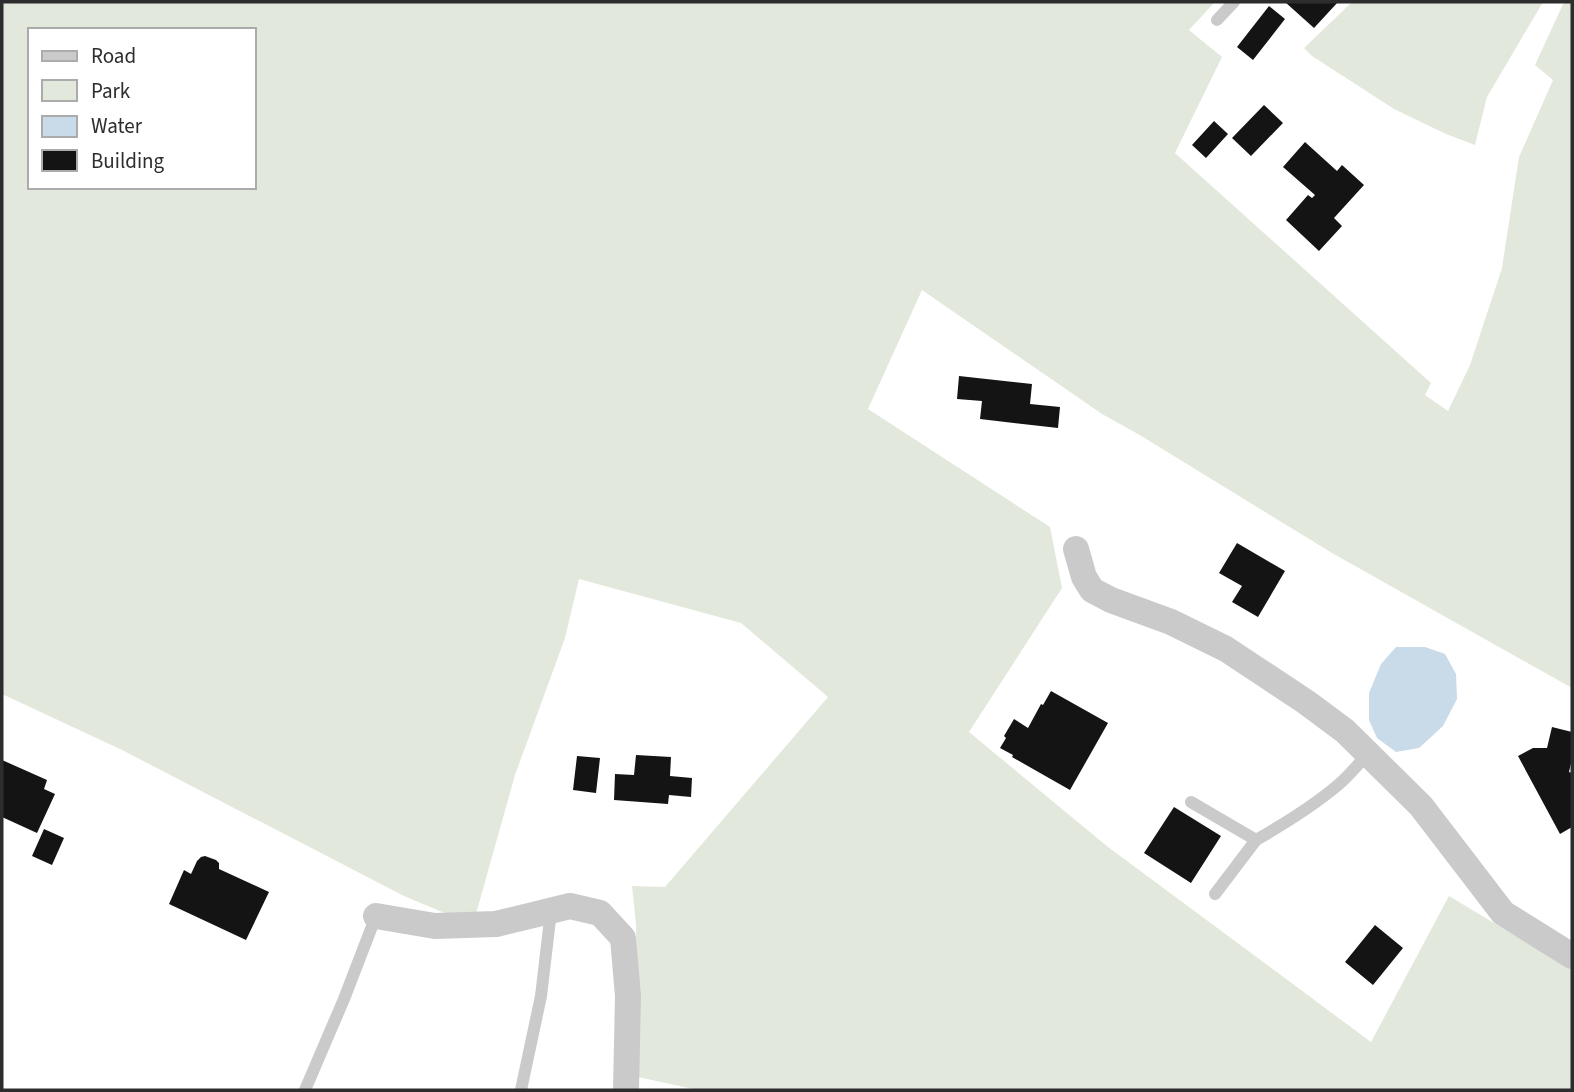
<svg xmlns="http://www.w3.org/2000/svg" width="1574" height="1092" viewBox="0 0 1574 1092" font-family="'Source Sans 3',sans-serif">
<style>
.green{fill:#e2e9dc;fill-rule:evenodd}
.water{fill:#c9dbe8}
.building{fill:#141414}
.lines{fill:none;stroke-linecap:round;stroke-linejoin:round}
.lane{stroke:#cacaca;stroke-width:12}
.street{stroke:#cacaca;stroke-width:26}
</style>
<rect width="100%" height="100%" fill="#fff"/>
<path class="green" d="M2 2H1215L1189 30 1222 57 1175 153 1431 383 1425 395 1448 411 1470 365 1502 268 1519 157 1553 80 1535 65 1564 2H1572V688L1332 553 1138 434 1102 414 922 290 868 409 1050 527 1062 588 969 732 1108 847 1371 1042 1449 896 1572 970V1090H698L638 1077 636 924 632 886 665 887 828 697 741 623 579 579 565 638 515 775 476 914H447L404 896 122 750 2 694ZM30 30H254V187H30Z
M1352 2H1543L1487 97 1475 145 1446 134 1394 109 1312 56 1304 48Z"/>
<path class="water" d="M1396 647H1425L1445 654 1456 674 1457 699 1443 726 1419 748 1396 752 1377 738 1369 720V693L1381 664Z"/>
<path class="building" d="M1285 2H1338L1314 28Z
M1269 6 1285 19 1253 60 1237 47Z
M1264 105 1283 123 1251 156 1232 138Z
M1214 121 1228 134 1206 158 1192 145Z
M1305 142 1337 171 1342 165 1364 185 1334 218 1342 226 1319 251 1286 220 1308 195 1312 198 1315 195 1283 167Z
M959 376 1032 384 1030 404 1060 407 1058 428 980 419 982 401 957 399Z
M1237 543 1285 571 1258 617 1232 602 1242 586 1219 573Z
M1051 691 1108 723 1070 790 1012 757 1013 755 1000 748 1006 738 1004 736 1014 719 1028 728 1041 704 1043 705Z
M1552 727 1572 732V759L1569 772 1572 773V827L1560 834 1518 756 1533 748H1547Z
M636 755 671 757 670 776 692 778 691 797 669 795 668 804 614 800 615 774 634 775Z
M577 756 600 758 596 793 573 790Z
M2 760 47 780 44 789 55 794 37 833 2 817Z
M1174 807 1221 836 1191 883 1144 853Z
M44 829 64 838 52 865 32 856Z
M205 856 216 860 219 863V869L269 892 246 940 169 904 184 870 191 874 197 861 201 857Z
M1375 925 1403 948 1373 985 1345 962Z"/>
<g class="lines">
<path class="lane" d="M1217 20 1234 2
M1191 802 1256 840 1215 894
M1256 840C1284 824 1312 807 1338 785 1349 776 1358 764 1368 754
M305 1090 344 999 376 916
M521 1090 541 996 551 911"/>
<path class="street" d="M1076 549 1084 577 1092 590 1111 600 1171 622 1226 649 1306 702 1345 731 1421 806 1503 913 1572 956
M376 916 435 926 496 924 570 906 600 913 623 938 628 996 626 1090"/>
</g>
<rect width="1574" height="1092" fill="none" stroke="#2d2d2d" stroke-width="7"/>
<rect x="28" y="28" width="228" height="161" fill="#ffffff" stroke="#ababab" stroke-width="2"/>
<rect x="42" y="51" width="35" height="10" fill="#cacaca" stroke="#ababab" stroke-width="2"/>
<text x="91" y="63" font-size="21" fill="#2d2d2d">Road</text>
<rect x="42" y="80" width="35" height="21" fill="#e2e9dc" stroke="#ababab" stroke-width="2"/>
<text x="91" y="98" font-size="21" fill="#2d2d2d">Park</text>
<rect x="42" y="116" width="35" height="21" fill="#c9dbe8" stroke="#ababab" stroke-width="2"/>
<text x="91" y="133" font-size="21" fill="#2d2d2d">Water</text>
<rect x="42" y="150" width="35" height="21" fill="#141414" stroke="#ababab" stroke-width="2"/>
<text x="91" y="168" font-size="21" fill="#2d2d2d">Building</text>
</svg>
